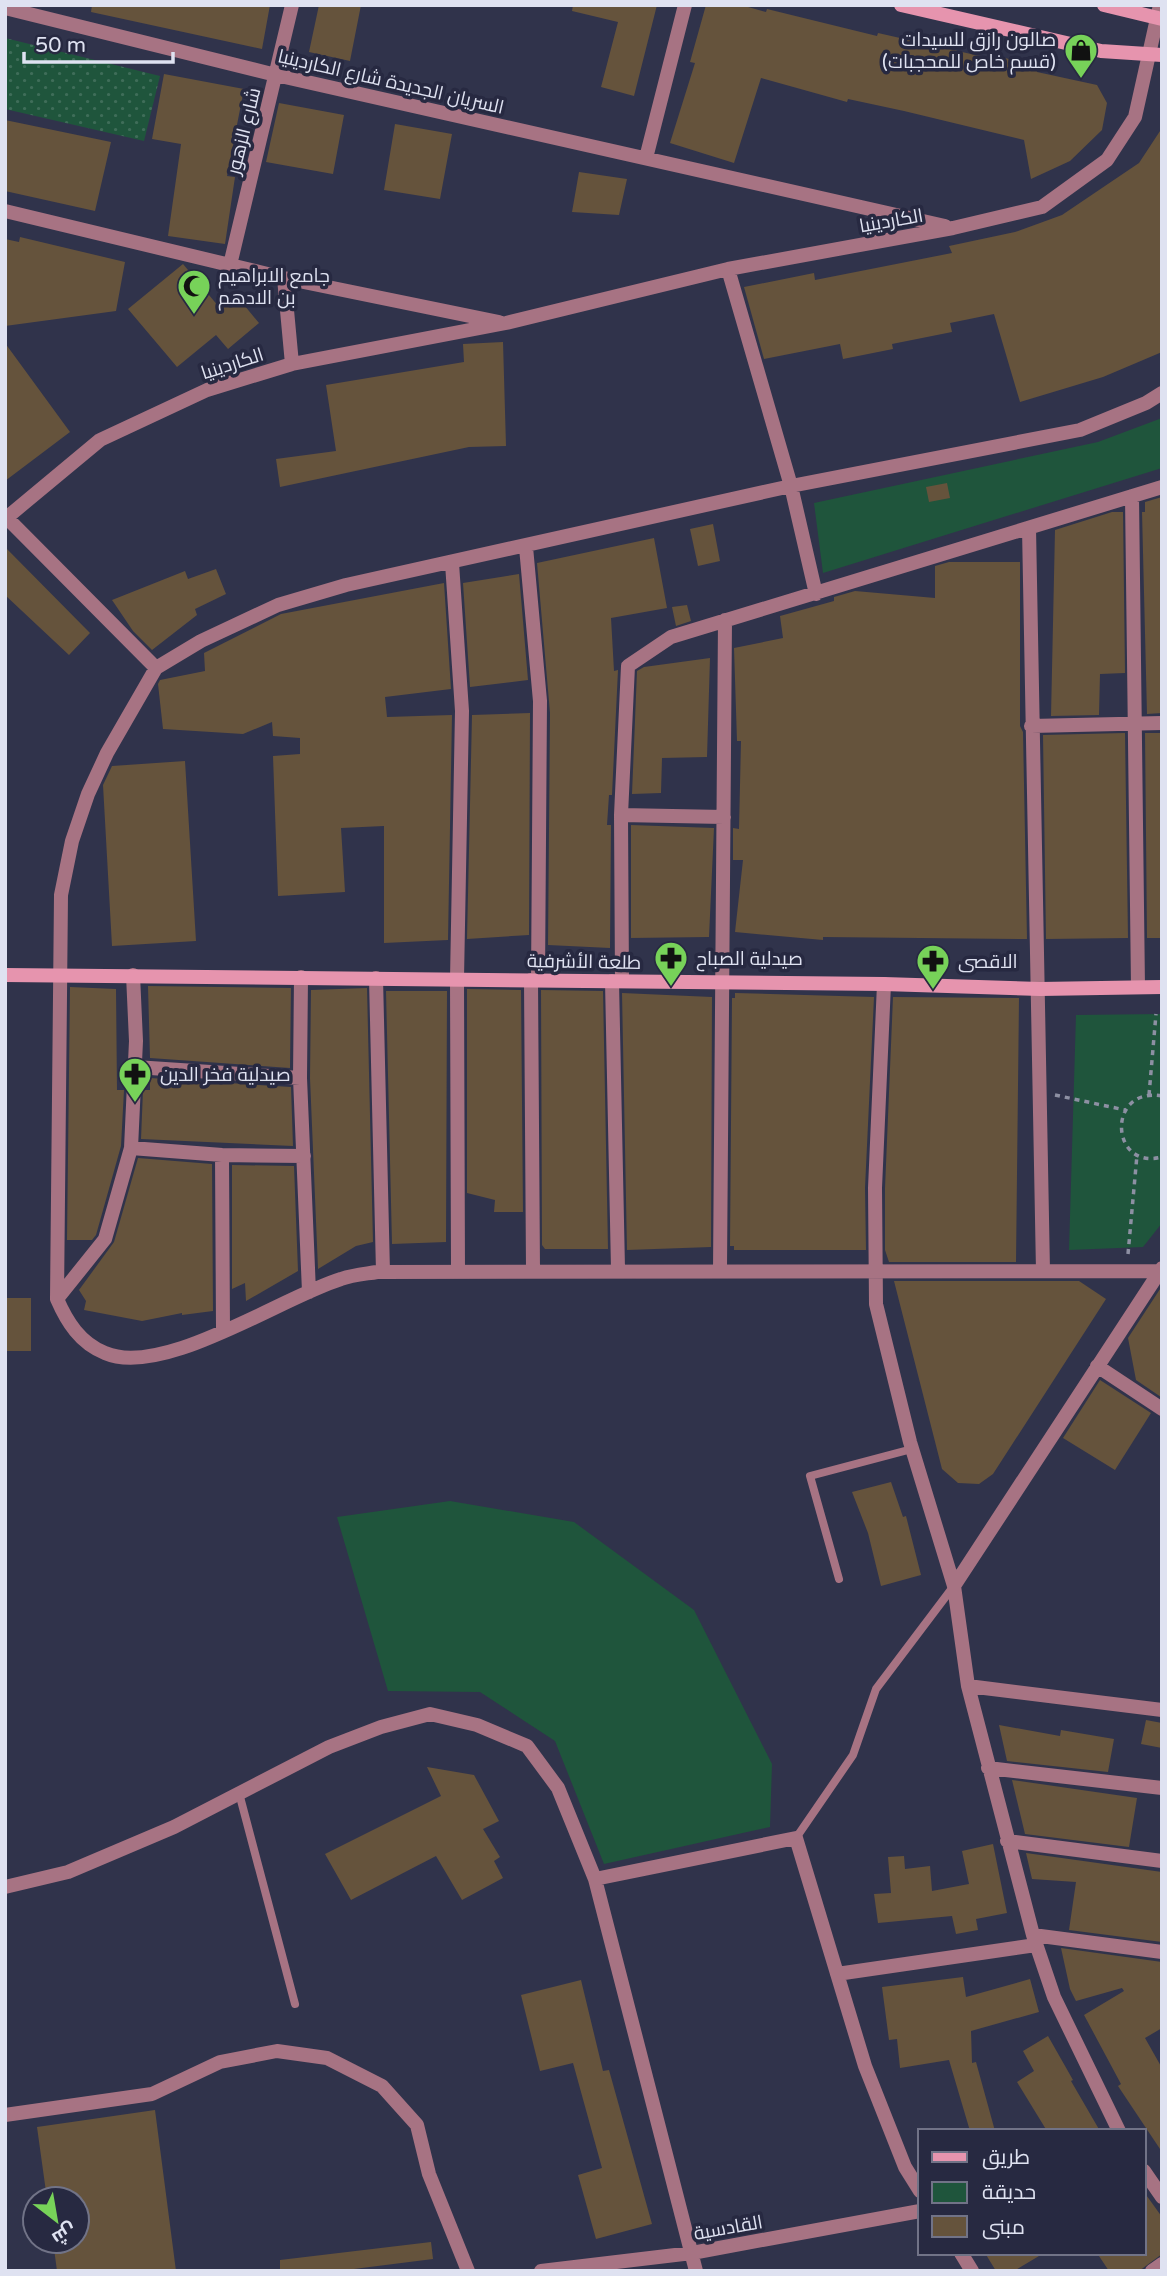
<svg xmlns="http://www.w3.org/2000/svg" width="1167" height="2276" viewBox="0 0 1167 2276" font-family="'Varela Round',Cairo,sans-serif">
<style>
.grass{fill:url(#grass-dots)}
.park{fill:#1f553c}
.building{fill:#65533c}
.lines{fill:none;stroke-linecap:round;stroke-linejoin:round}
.path{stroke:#8d90a3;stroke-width:3.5;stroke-dasharray:5 5;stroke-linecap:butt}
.lane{stroke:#a77383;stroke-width:8}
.street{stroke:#a77383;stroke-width:14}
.secondary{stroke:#e694ae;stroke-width:14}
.labels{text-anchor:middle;stroke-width:7;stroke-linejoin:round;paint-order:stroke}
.poi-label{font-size:19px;fill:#dfe2f1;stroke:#272941;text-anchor:start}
.street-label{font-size:19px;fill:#dfe2f1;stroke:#272941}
</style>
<defs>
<pattern id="grass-dots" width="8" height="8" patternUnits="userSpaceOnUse" patternTransform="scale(1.75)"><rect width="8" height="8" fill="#1f553c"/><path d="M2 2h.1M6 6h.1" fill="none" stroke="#3f6d59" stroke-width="1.8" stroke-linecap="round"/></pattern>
</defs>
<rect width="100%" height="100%" fill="#30334b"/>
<path class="grass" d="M5 38 160 76 144 141 5 109Z"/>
<path class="park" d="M1162 418V468L823 573 814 503 1098 442Z
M1162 1014V1223L1143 1247 1069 1250 1076 1015Z
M450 1501 574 1522 694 1610 772 1764 770 1827 604 1864 555 1741 480 1692 388 1691 337 1517Z"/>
<path class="building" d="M92 5H270L262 49 91 12Z
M319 5H361L350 61 309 52Z
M573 5H657L634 96 601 87 618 22 572 11Z
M706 5H741L766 12 767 9 877 36 878 33 993 59 994 55 1038 67 1037 72 1097 85 1107 103 1102 130 1070 161 1031 179 1024 140 904 111 848 99 847 102 761 78 734 163 670 143 695 63 690 62Z
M164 74 244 89 227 176 235 177 225 244 168 236 181 144 152 139Z
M279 103 344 115 333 174 266 162Z
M5 120 111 142 95 211 5 191Z
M395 124 452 134 440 199 384 190Z
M1162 128V352L1103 377 1020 402 994 314 950 323 952 332 892 344 893 349 843 359 840 344 764 359 744 287 814 273 815 280 952 253 949 246 1015 232 1062 215 1139 163Z
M579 172 627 179 619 215 572 212Z
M20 237 125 262 116 311 5 326V239L19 242Z
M183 264 219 307 235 294 259 323 228 349 216 335 177 367 128 309Z
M503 342 506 446 469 447 280 487 276 459 336 451 326 385 464 362 463 344Z
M5 343 70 432 5 481Z
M947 483 950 498 929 502 926 487Z
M1162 497V713L1147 714 1142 512H1145V502Z
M1112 512H1123L1125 673 1100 674 1099 715 1051 716 1055 530Z
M713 524 720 561 698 566 690 529Z
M654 538 667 608 611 618 614 671 618 670 612 795H609L607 825H611L610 948 548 945 550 713 537 563Z
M5 547 90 633 69 655 5 595Z
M949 562H1020V726L1023 732 1027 939 823 937V940L735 932 743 860H733V828L739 829 741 741H737L734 648 783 638 780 616 834 601V597L855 591 935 598V566Z
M216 569 226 594 195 609 197 615 152 650 133 631 112 600 185 571 188 579Z
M519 574 528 680 470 687 463 583Z
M444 583 451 689 385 697 387 717 452 715 448 940 384 943V826L341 828 345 892 278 896 273 756 300 754V738L273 736 272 722 243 734 163 729 158 684 160 680 205 671 204 653 281 614Z
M687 605 691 621 676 626 672 607Z
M710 658 707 757 662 758 661 793 632 794 637 671 644 667Z
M530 713 529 935 467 939 472 715Z
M1125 733 1128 938 1046 939 1043 735Z
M1145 733H1162V938H1147Z
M185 761 196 941 112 946 103 785 112 766Z
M631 825 714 828 709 937 631 938Z
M148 986 291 988 290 1068 150 1058Z
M70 987 116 989 117 1090H124L121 1146 96 1235 92 1240H67Z
M367 988 373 1242 356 1246 318 1269 310 1078 311 990Z
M467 989 521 990 523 1212H494L495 1200 467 1193Z
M541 990 603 991 608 1249H545L542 1245Z
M386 991H447L446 1242 392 1244Z
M622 993 712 997 711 1247 627 1250Z
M735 993 874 997 865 1188 866 1250H734V1246H730L732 998H735Z
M893 997 1019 998 1016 1262H889L885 1250V1188Z
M150 1078 291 1087 293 1146 141 1139 143 1090H150Z
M138 1158 212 1164 213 1311 182 1315V1313L142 1321 84 1310 86 1301 79 1290 114 1242Z
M232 1165 294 1166 298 1271 246 1301 245 1283 232 1289Z
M894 1281H1079L1106 1299 993 1474 979 1484 958 1483 942 1469Z
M1162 1286V1396L1161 1397 1136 1380 1128 1338Z
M5 1298H31V1351H5Z
M1100 1380 1151 1413 1115 1470 1063 1438Z
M891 1482 903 1517 906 1516 921 1575 881 1586 868 1533 852 1492Z
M1146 1720 1162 1723V1748L1141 1744Z
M999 1725 1060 1736 1061 1730 1114 1739 1108 1772 1007 1761Z
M427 1767 474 1775 499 1821 483 1829 500 1857 494 1861 503 1878 462 1900 436 1856 351 1900 325 1854 441 1796Z
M1012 1780 1137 1798 1129 1847 1025 1834Z
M993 1844 1007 1913 976 1919 978 1930 956 1934 952 1916 878 1923 874 1894 891 1893 888 1857 904 1856 905 1869 930 1866 932 1891 969 1884 962 1851Z
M1026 1853 1162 1872V1942L1069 1930 1076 1882 1032 1879Z
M1061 1948 1162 1962V2028L1145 2038 1162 2068V2152L1118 2086 1121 2084 1084 2015 1124 1991 1122 1988 1076 2001 1070 1989Z
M963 1977 966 1997 1030 1979 1039 2012 971 2031 972 2063 976 2062 995 2131H970L949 2060 900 2068 897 2039 889 2040 882 1987Z
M581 1980 603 2071 609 2070 652 2224 596 2239 578 2175 602 2168 573 2063 540 2071 521 1995Z
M1048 2036 1073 2080 1071 2081 1100 2131H1047L1017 2082 1034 2071 1023 2051Z
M155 2110 176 2271H57L53 2241H77V2199H47L37 2127Z
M1144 2192 1162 2217V2254L1139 2271H1109L1097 2253H1144Z
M431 2242 433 2259 338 2271H280V2260Z
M985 2253H1044L1014 2271H996Z"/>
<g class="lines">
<path class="path" d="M1055 1095 1125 1110
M1149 1095 1156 1014
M1162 1096C1106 1086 1110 1171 1162 1157
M1128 1254 1137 1155"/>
<path class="lane" d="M839 1579 810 1476 912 1449
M239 1793 295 2004
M796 1838 853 1755 876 1689 953 1587"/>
<path class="street" d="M5 8 276 75 945 226
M646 158 685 5
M5 211 284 278 499 322
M230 265 292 5
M728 269 791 486 816 594
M284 278 292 364
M1132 496 1138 987
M7 518 156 668
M5 519 100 440 207 390 292 364 506 323 728 269 953 228 1042 207 1107 160 1135 117 1160 5
M1029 528 1043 1271
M526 547 540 701 538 980
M452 563 462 711 457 979 458 1270
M1031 726 1162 723
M621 815 724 817
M301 977 300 1078 309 1292
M376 978 383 1272
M531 980 533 1270
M612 981 618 1269
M622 981 621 815 628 666 671 637 1162 487
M884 984 875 1188 876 1304 910 1442 954 1586 968 1686 1033 1935 1054 1997 1119 2131
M135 1067 300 1078
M131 1148 222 1155 304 1156
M222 1155 223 1330
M720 1270 725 620
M1160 1271 377 1272C365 1274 352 1275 341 1279 282 1297 163 1378 105 1353 80 1343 67 1322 57 1299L61 895 72 841 88 794 107 753 156 668 201 641 278 605 346 585 791 486 1080 430 1146 403 1162 393
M57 1299 105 1239 131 1148 136 1041 133 975
M1097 1366 1162 1409
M954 1586 1162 1268
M968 1686 1162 1710
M988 1768 1162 1788
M1007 1841 1162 1861
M595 1879 796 1838 865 2066 905 2167 920 2191
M5 1887 68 1872 174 1827 329 1747 381 1727 430 1714 477 1725 527 1746 558 1788 595 1879 696 2271
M1033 1935 1162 1952
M837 1974 1036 1945
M5 2115 152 2094 220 2062 277 2051 327 2058 382 2086 417 2125 429 2174 468 2271
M1144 2171 1162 2197
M961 2253 972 2271
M541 2271 692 2253 920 2211
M1152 2271 1162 2264"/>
<path class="secondary" d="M901 5 1101 51 1162 55
M1104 5 1162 19
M5 975 884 984 1040 989 1162 987"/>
</g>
<defs>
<symbol id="shop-pin" viewBox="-11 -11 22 30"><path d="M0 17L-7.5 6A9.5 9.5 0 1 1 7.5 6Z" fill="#77d259" stroke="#272941"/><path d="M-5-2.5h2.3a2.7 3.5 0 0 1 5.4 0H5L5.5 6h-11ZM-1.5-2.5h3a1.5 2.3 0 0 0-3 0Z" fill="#111"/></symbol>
<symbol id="mosque-pin" viewBox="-11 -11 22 30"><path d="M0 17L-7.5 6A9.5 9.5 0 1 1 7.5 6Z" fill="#77d259" stroke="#272941"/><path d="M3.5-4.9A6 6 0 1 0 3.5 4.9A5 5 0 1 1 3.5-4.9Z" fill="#111"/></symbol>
<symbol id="pharmacy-pin" viewBox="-11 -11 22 30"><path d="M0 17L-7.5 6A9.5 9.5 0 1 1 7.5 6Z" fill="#77d259" stroke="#272941"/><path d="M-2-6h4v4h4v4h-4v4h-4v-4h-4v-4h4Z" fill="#111"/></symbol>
</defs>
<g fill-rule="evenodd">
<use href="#shop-pin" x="1062" y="31" width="38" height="52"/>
<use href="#mosque-pin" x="175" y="267" width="38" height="52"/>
<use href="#pharmacy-pin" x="652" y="939" width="38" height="52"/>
<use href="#pharmacy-pin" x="914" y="942" width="38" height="52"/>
<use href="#pharmacy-pin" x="116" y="1055" width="38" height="52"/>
</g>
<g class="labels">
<g class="poi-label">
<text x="1056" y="46" text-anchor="end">صالون رازق للسيدات<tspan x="1056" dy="22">(قسم خاص للمحجبات)</tspan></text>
<text x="218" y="282">جامع الابراهيم<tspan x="218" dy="22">بن الادهم</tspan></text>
<text x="696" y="965">صيدلية الصباح</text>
<text x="958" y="968">الاقصى</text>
<text x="160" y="1081">صيدلية فخر الدين</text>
</g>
<g class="street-label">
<text transform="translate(391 81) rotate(13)" y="7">السريان الجديدة شارع الكاردينيا</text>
<text transform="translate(243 131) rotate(-76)" y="7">شارع الزهور</text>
<text transform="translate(891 220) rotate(-10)" y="7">الكاردينيا</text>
<text transform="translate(232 363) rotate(-18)" y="7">الكاردينيا</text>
<text transform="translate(584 961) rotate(1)" y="7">طلعة الأشرفية</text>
<text transform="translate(728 2227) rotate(-10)" y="7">القادسية</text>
</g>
</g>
<rect width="1167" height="2276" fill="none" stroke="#dfe2f1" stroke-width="14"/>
<rect x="918" y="2129" width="228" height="126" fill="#272941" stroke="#717387" stroke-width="2"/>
<rect x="932" y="2152" width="35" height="10" fill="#e694ae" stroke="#717387" stroke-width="2"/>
<text x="982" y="2164" font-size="21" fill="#dfe2f1">طريق</text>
<rect x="932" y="2182" width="35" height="21" fill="#1f553c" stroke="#717387" stroke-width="2"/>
<text x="982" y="2199" font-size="21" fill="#dfe2f1">حديقة</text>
<rect x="932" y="2216" width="35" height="21" fill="#65533c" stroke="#717387" stroke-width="2"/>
<text x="982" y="2234" font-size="21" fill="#dfe2f1">مبنى</text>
<g transform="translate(56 2220) rotate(149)"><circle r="33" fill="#272941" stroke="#717387" stroke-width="2"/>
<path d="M0-5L12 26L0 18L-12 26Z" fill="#77d259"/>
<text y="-10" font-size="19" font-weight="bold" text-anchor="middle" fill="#dfe2f1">ش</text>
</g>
<path d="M24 52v10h149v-10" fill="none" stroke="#dfe2f1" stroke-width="3.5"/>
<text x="35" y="52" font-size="21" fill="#dfe2f1" stroke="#272941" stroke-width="5" paint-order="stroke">50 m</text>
</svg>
